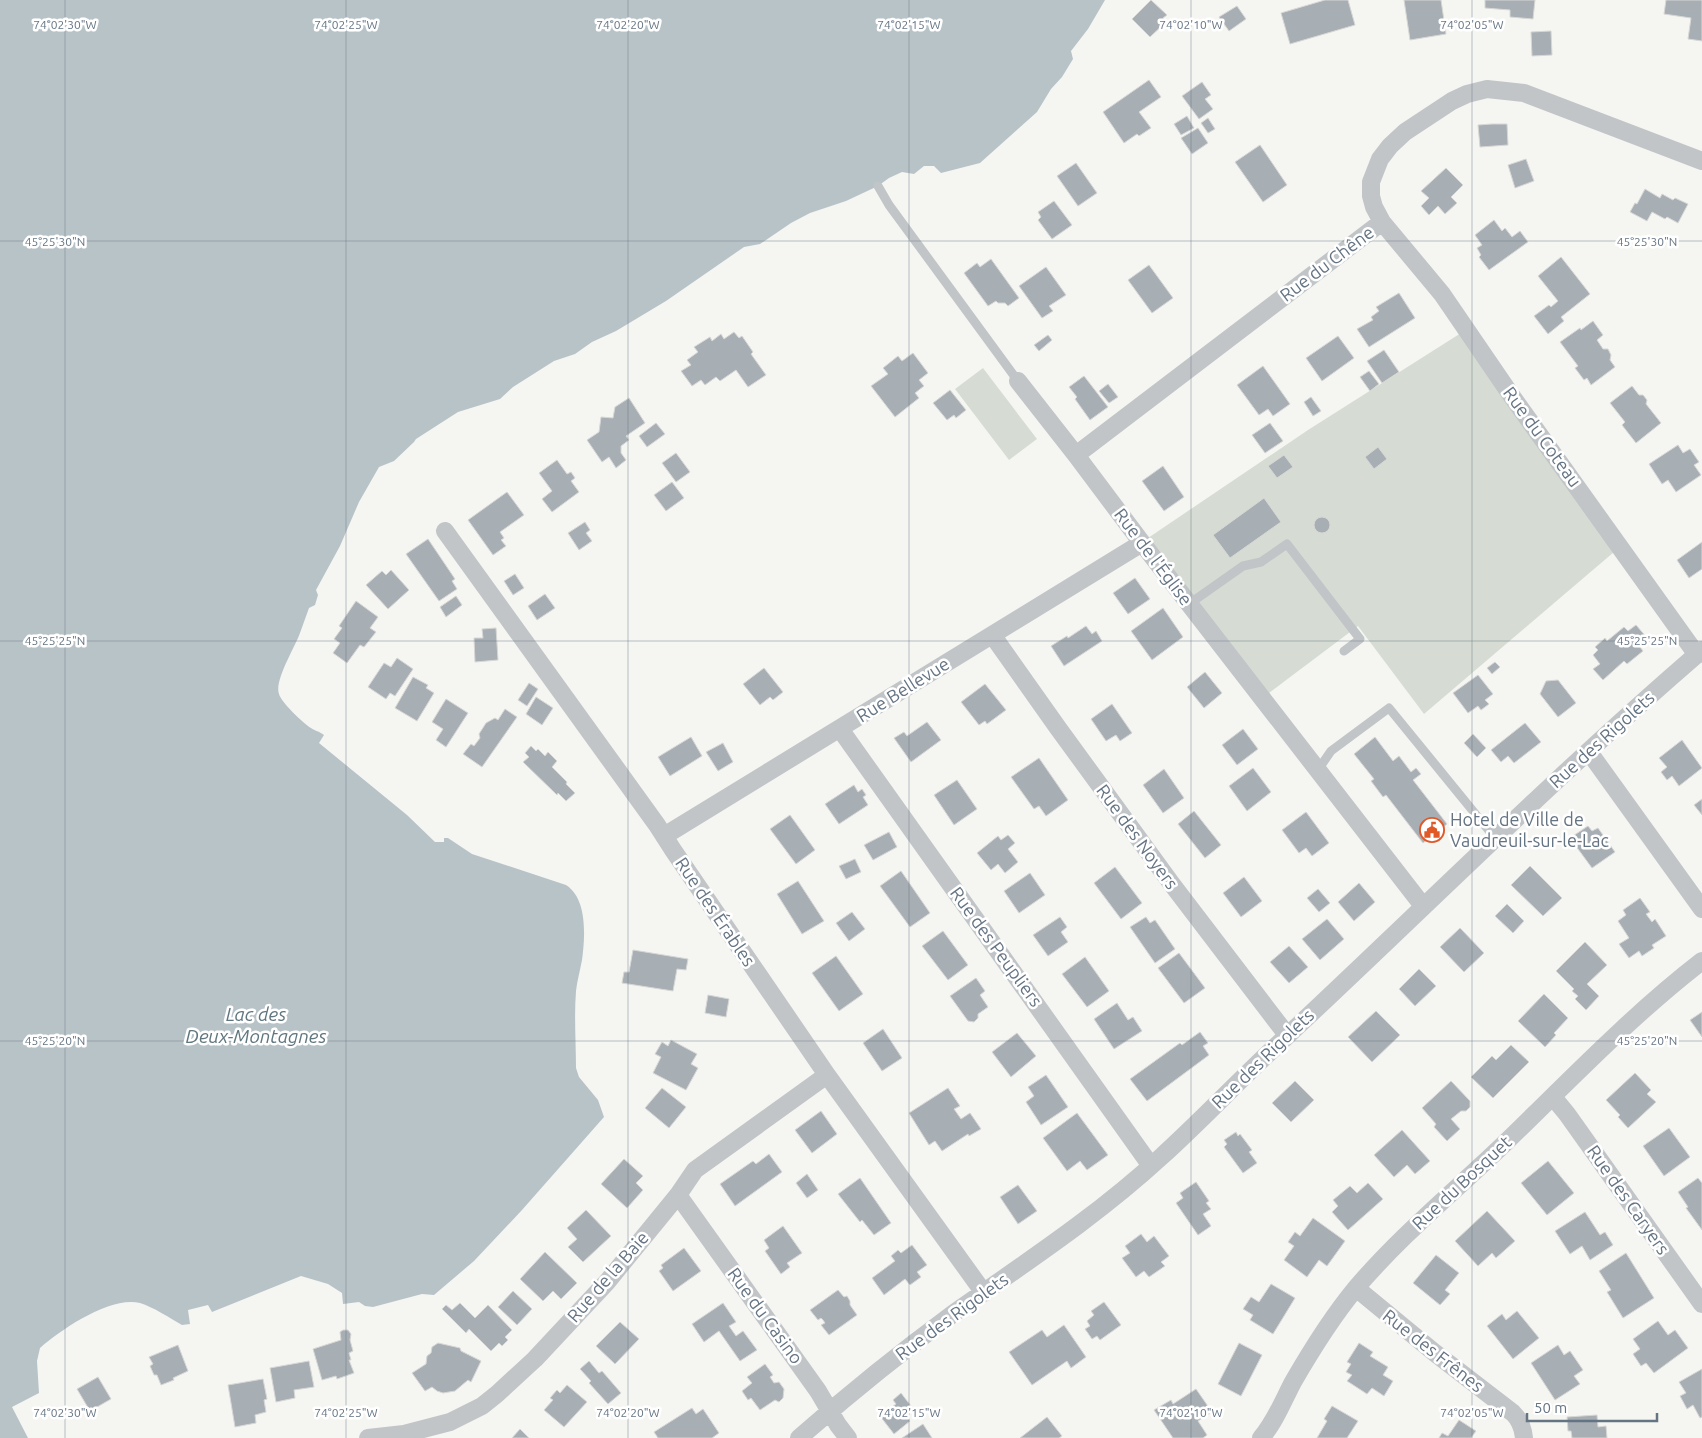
<svg xmlns="http://www.w3.org/2000/svg" width="1702" height="1438" viewBox="0 0 1702 1438" font-family="Ubuntu,sans-serif">
<style>
.green{fill:#d6dcd3}
.water{fill:#b8c3c8}
.building{fill:#a7aeb4;stroke:#d7d7d5}
.lines{fill:none;stroke-linecap:round;stroke-linejoin:round}
.lane{stroke:#c1c5c8;stroke-width:9}
.street{stroke:#c1c5c8;stroke-width:18}
.ticks{fill:none;stroke:#657483;stroke-width:1;stroke-opacity:0.45}
.labels{text-anchor:middle;stroke-width:5;stroke-linejoin:round;paint-order:stroke}
.street-label{font-size:18px;fill:#657483;stroke:#fff}
.poi-label{font-size:18px;fill:#657483;stroke:#fff;text-anchor:start}
.water-label{font-size:19px;font-style:italic;fill:#60767f;stroke:#fff}
.ticks-label{font-size:12px;text-anchor:middle;fill:#657483;stroke:#fff;stroke-width:5;stroke-linejoin:round;paint-order:stroke}
</style>
<rect width="100%" height="100%" fill="#f5f6f2"/>
<path class="green" d="M1461 333 1614 552 1424 714 1358 626 1269 693 1148 538 1308 430Z
M983 368 1037 439 1009 460 955 389Z"/>
<path class="water" d="M0 0H1105L1088 29 1071 51 1073 59 1062 77 1051 89 1037 112 980 163 941 173 934 166H924L914 174 902 172 889 178 878 186 846 201 810 213 791 223 760 244 744 247 666 301 616 331 592 342 575 354 554 361 513 387 500 399 458 412 416 439 414 442 394 461 379 467 359 502 340 546 316 590 318 595 315 605 309 608C306 616 303 625 300 633 295 647 274 681 279 694 281 702 303 723 311 728 315 731 319 731 324 735L319 743 407 815 435 842H444V838H448L472 854 566 885C588 899 585 938 582 960 580 971 577 981 576 991 574 1016 576 1043 576 1068L579 1077 598 1100 604 1117 522 1210 474 1261 434 1295 422 1294 373 1307 365 1306 359 1302 343 1304 342 1293 328 1284 301 1276 212 1312 208 1305 188 1310 190 1324 182 1325C170 1318 153 1307 140 1303 110 1296 62 1329 40 1348L37 1361 39 1393 12 1407 28 1438H0Z"/>
<path class="building" d="M1151 0 1167 15 1163 18 1166 22 1150 37 1132 19Z
M1325 0H1348L1355 25 1290 44 1281 13Z
M1404 0H1441L1446 34 1410 40Z
M1485 0H1535L1533 19 1510 17V10L1485 8Z
M1666 0H1702V41L1688 39 1691 18 1664 14Z
M1237 6 1246 19 1229 31 1219 17Z
M1551 31 1552 55 1532 56 1531 32Z
M1149 80 1161 97 1139 112 1151 128 1139 136 1137 134 1124 143 1103 112Z
M1202 82 1211 95 1205 99 1213 109 1199 119 1182 96Z
M1187 116 1194 128 1181 135 1174 124Z
M1208 118 1215 129 1208 133 1201 123Z
M1492 124H1507L1508 145 1480 147 1478 125Z
M1198 128 1208 143 1192 154 1181 138Z
M1260 145 1287 185 1263 202 1235 162Z
M1526 159 1534 181 1515 188 1508 165Z
M1076 163 1097 193 1078 206 1057 176Z
M1446 168 1463 185 1451 197 1457 203 1445 214 1438 206 1429 215 1421 206 1429 198 1421 191Z
M1645 189 1660 198 1662 194 1673 200 1675 198 1688 204 1678 223 1667 217 1665 219 1652 212 1647 221 1630 212 1635 203 1637 204Z
M1054 201 1072 225 1052 239 1038 220 1041 217 1038 212Z
M1494 220 1502 231 1505 228 1512 237 1520 231 1528 242 1489 270 1479 257 1481 255 1477 248 1482 245 1475 235Z
M1561 257 1590 294 1561 317 1564 321 1548 334 1534 316 1549 305 1551 307 1558 301 1538 276Z
M991 259 1019 298 1008 306 1005 303H998L996 301 988 306 964 273 977 263 980 267Z
M1149 265 1173 298 1152 313 1128 280Z
M1046 267 1066 295 1049 306 1053 311 1042 318 1019 286Z
M1399 293 1415 318 1369 347 1357 329 1373 320 1371 317 1379 311 1376 307Z
M1593 321 1603 335 1597 340 1603 349H1608L1611 355 1610 360 1615 367 1591 385 1587 378 1584 380 1575 368 1578 366 1560 342 1580 328 1581 330Z
M734 332 739 338 742 336 753 352 751 354 766 375 748 387 736 370 720 381 716 377 705 385 701 380 692 386 681 371 691 365 687 360 698 352 694 347 710 337 712 341 721 334 724 339Z
M1048 335 1052 340 1039 351 1034 345Z
M1338 336 1354 358 1322 381 1306 358Z
M1384 350 1399 372 1382 383 1367 361Z
M913 353 928 373 919 380 924 386 915 393 919 398 895 417 871 386 888 374 883 368 898 356 902 361Z
M1263 366 1290 404 1273 416 1268 409 1259 415 1237 385Z
M1369 371 1379 384 1370 391 1360 377Z
M1084 376 1108 407 1090 420 1075 399 1077 397 1069 387Z
M1108 384 1118 397 1109 403 1099 391Z
M1632 386 1639 395H1643L1647 400 1646 404 1661 423 1636 443 1622 425 1625 422 1610 403Z
M950 390 966 410 956 418 954 415 947 420 933 403Z
M1311 397 1321 411 1313 416 1304 402Z
M629 398 645 423 626 436 629 440 621 446V453L626 460 616 468 609 457 602 462 587 440 599 432 601 417 613 418 615 407Z
M656 423 665 434 647 447 639 436Z
M1270 423 1283 441 1265 453 1252 435Z
M1678 445 1683 453 1690 449 1699 462 1694 465 1701 475 1676 492 1668 480 1662 484 1649 464Z
M1378 447 1387 459 1374 469 1365 457Z
M676 453 690 472 676 482 662 463Z
M1284 455 1293 467 1277 478 1268 466Z
M557 460 567 474 571 472 575 478 571 481 579 492 552 512 542 499 552 491 539 473Z
M1163 466 1184 497 1164 511 1142 481Z
M672 482 684 498 666 511 654 495Z
M507 492 524 515 500 532 504 538 501 540 506 546 493 555 468 520Z
M1264 498 1281 522 1230 558 1213 535Z
M1314 525a8 8 0 1 1 16 0a8 8 0 1 1-16 0Z
M585 522 590 530 586 533 592 541 579 550 568 533Z
M428 539 455 579 452 581 457 589 439 601 406 554Z
M1702 542V569L1689 578 1677 560Z
M391 570 409 590 388 609 366 585 382 571 386 575Z
M515 574 524 588 513 595 504 581Z
M1135 578 1150 599 1128 614 1113 593Z
M545 594 555 608 537 620 528 606Z
M456 596 462 605 446 617 440 607Z
M356 601 378 617 370 628 376 632 364 647 360 645 347 663 333 653 340 643 334 639 342 628 339 626Z
M1163 608 1183 637 1152 660 1131 631Z
M1636 625 1648 639 1640 647 1643 651 1627 664 1624 661 1603 680 1593 669 1600 664 1593 655 1598 650 1595 647 1605 638 1607 641 1624 627 1628 631Z
M1086 626 1092 634 1096 631 1102 641 1064 666 1051 646 1067 636 1068 638Z
M496 628 498 660 475 662 474 638H483L482 629Z
M397 658 413 669 395 696 390 693 386 699 368 687 384 663 391 667Z
M1495 662 1500 667 1492 674 1487 668Z
M764 668 783 692 773 700 770 697 760 705 743 684Z
M1205 672 1222 693 1204 708 1187 687Z
M1478 675 1493 694 1485 700 1489 704 1481 710 1478 706 1468 713 1453 693Z
M413 677 428 685 426 688 434 693 417 721 395 708Z
M1558 680 1576 703 1558 717 1540 694 1546 681Z
M529 683 538 689 527 706 518 700Z
M985 684 1006 710 987 724 985 721 979 725 961 702Z
M536 697 553 708 542 725 526 714Z
M446 699 468 713 446 747 436 740 443 729 432 722Z
M1112 704 1132 733 1120 741 1116 735 1106 741 1091 719Z
M505 709 517 717 482 767 463 754 471 744 474 746 480 738 479 734 486 723 495 718 498 720Z
M927 722 941 740 911 762 894 738 904 732 907 736Z
M1525 723 1541 742 1514 763 1508 756 1501 762 1491 750Z
M1243 729 1258 749 1237 765 1222 745Z
M1473 734 1486 748 1477 757 1464 743Z
M691 737 702 756 670 776 658 757Z
M1375 737 1393 761 1399 756 1411 772 1416 768 1421 774 1413 780 1447 824 1423 843 1386 795 1383 797 1371 781 1374 779 1354 754Z
M1682 740 1702 768 1679 786 1672 776 1667 780 1661 772 1667 767 1659 758Z
M723 743 733 762 718 771 706 752Z
M531 746 536 751 538 749 545 756 548 752 557 761 552 767 567 782 566 784 575 793 566 801 558 793 557 795 523 762 529 757 525 753Z
M1039 758 1068 800 1046 816 1039 806 1034 809 1011 777Z
M1253 768 1271 792 1247 811 1229 786Z
M1164 769 1184 798 1163 813 1143 785Z
M957 780 977 809 954 825 934 795Z
M854 785 858 792 862 789 866 795 863 797 868 805 839 824 825 804Z
M1702 799V815L1694 805Z
M1194 811 1221 845 1205 858 1178 824Z
M1306 812 1329 843 1312 856 1306 848 1299 853 1282 830Z
M790 815 815 850 796 864 770 829Z
M1588 826 1592 831 1598 828 1615 852 1592 868 1570 838Z
M889 832 897 847 873 860 864 845Z
M1008 835 1015 843 1008 849 1018 862 1005 873 998 864 991 870 977 853 998 836 1001 840Z
M855 859 861 872 846 879 839 866Z
M1530 866 1562 898 1543 916 1511 885Z
M1115 867 1142 903 1121 919 1094 883Z
M901 871 930 913 910 927 880 886Z
M1030 873 1045 895 1019 913 1004 891Z
M1244 877 1262 901 1241 917 1223 893Z
M798 881 824 921 802 934 777 894Z
M1359 883 1375 902 1354 921 1338 902Z
M1318 889 1330 903 1319 912 1307 898Z
M1640 898 1650 912 1646 914 1652 922 1655 919 1666 936 1652 945 1654 948 1642 956 1639 951 1629 958 1619 944 1629 938 1618 921 1626 915 1623 910Z
M1507 904 1524 921 1513 933 1495 916Z
M852 912 865 929 849 941 836 923Z
M1060 917 1067 927 1061 932 1068 942 1048 956 1033 935Z
M1146 917 1150 923 1155 920 1175 949 1155 963 1130 927Z
M1327 919 1344 939 1320 960 1302 939Z
M1460 928 1484 953 1464 972 1440 947Z
M943 931 968 965 948 980 922 946Z
M1585 942 1607 965 1587 984 1599 996 1586 1010 1575 999 1578 996 1572 991 1574 989 1556 971Z
M1289 946 1308 967 1289 983 1270 962Z
M633 950 688 959 686 970 677 969 673 991 622 983 624 972H629Z
M1179 953 1205 988 1184 1003 1158 968Z
M836 956 863 994 839 1011 812 973Z
M1085 957 1109 991 1087 1007 1062 974Z
M1419 969 1436 986 1415 1006 1399 989Z
M976 978 985 991 980 995 988 1007 978 1014V1018L974 1022 968 1021 950 996Z
M1544 994 1568 1018 1554 1033 1556 1035 1545 1047 1518 1021Z
M708 995 729 999 726 1017 705 1013Z
M1117 1003 1128 1020 1133 1017 1142 1031 1114 1049 1094 1019Z
M1376 1011 1400 1035 1372 1062 1348 1037Z
M1702 1012V1037L1690 1020Z
M883 1029 902 1058 882 1071 863 1043Z
M1200 1032 1208 1043 1203 1046 1209 1055 1147 1101 1130 1079 1180 1043 1182 1045Z
M1017 1033 1036 1056 1011 1077 992 1052Z
M671 1040 697 1054 691 1064 698 1068 686 1090 653 1073 661 1057 655 1054 662 1042 668 1046Z
M1511 1045 1529 1062 1493 1098 1471 1077 1492 1056 1496 1060Z
M1635 1073 1651 1090 1647 1094 1656 1102 1628 1128 1618 1117 1620 1115 1606 1100Z
M1046 1075 1068 1107 1041 1125 1026 1102 1034 1096 1028 1087Z
M1295 1081 1314 1100 1291 1122 1272 1103Z
M1451 1081 1470 1101V1107L1466 1111H1461L1451 1119 1460 1129 1447 1141 1434 1127 1436 1124 1422 1108Z
M662 1088 686 1107 669 1128 645 1108Z
M948 1088 960 1106 954 1109 961 1119 970 1113 981 1129 969 1136 968 1134 942 1151 935 1141 929 1145 909 1113Z
M821 1111 837 1134 812 1153 795 1130Z
M1077 1113 1108 1155 1087 1170 1080 1161 1067 1171 1043 1138Z
M1669 1128 1690 1157 1664 1176 1643 1146Z
M1402 1130 1430 1161 1415 1174 1407 1165 1394 1177 1374 1155Z
M1236 1132 1238 1136 1240 1134 1252 1150 1249 1152 1257 1163 1243 1173 1224 1147 1227 1144 1224 1140Z
M769 1154 782 1172 735 1206 720 1184 753 1161 756 1164Z
M624 1159 643 1176 636 1183 643 1190 627 1208 601 1184Z
M1548 1161 1574 1193 1547 1215 1521 1183Z
M807 1174 818 1190 807 1198 796 1183Z
M860 1178 891 1223 874 1235 862 1220 860 1222 838 1194Z
M1698 1178 1702 1183V1230L1686 1208 1688 1207 1678 1192Z
M1196 1182 1209 1201 1206 1203 1211 1209 1203 1214 1211 1226 1198 1235 1176 1203 1183 1198 1180 1193Z
M1368 1183 1383 1199 1348 1230 1332 1212 1338 1206 1333 1200 1350 1186 1357 1193Z
M1018 1185 1037 1211 1018 1224 1000 1197Z
M586 1210 611 1236 583 1262 568 1247 577 1239 567 1228Z
M1487 1211 1515 1241 1496 1258 1492 1253 1478 1266 1455 1241Z
M1585 1212 1600 1235 1605 1232 1613 1245 1590 1260 1582 1246 1570 1254 1555 1231Z
M1313 1218 1345 1241 1327 1266 1319 1260 1307 1277 1284 1260 1294 1246 1288 1242 1295 1232 1300 1236Z
M783 1226 802 1253 787 1263 790 1267 781 1274 765 1251 769 1248 764 1240Z
M1141 1234 1147 1242 1154 1236 1169 1256 1161 1262 1165 1266 1149 1277 1144 1271 1136 1277 1122 1258 1130 1253 1125 1246Z
M912 1245 927 1265 917 1272 921 1277 910 1285 905 1279 884 1295 872 1278 895 1261 891 1256 898 1250 901 1253Z
M684 1248 701 1271 673 1291 659 1271 663 1268 661 1265Z
M545 1252 577 1283 561 1299 553 1291 543 1301 520 1279Z
M1626 1253 1654 1298 1623 1318 1607 1292 1611 1290 1599 1271Z
M1436 1255 1459 1273 1445 1290 1450 1294 1440 1305 1413 1283Z
M1271 1284 1295 1298 1273 1334 1250 1320 1253 1315 1243 1309 1251 1297 1259 1302Z
M838 1290 844 1297 847 1296 850 1301V1305L857 1315 829 1335 821 1325 825 1323 823 1320 821 1318 818 1320 810 1310Z
M513 1291 532 1309 517 1325 498 1307Z
M1104 1302 1121 1325 1100 1340 1097 1336 1092 1339 1085 1329 1090 1326 1087 1321 1094 1315 1091 1311Z
M460 1303 475 1318 488 1305 512 1330 505 1337 508 1340 502 1346 499 1343 491 1351 469 1329 466 1333 442 1309 446 1305 452 1310Z
M723 1303 736 1322 729 1326 736 1336 743 1331 757 1350 740 1361 719 1331 704 1342 692 1324Z
M1517 1311 1539 1338 1513 1359 1487 1326 1502 1314 1506 1320Z
M1658 1321 1668 1335 1675 1330 1688 1348 1654 1373 1646 1363 1641 1366 1633 1354 1640 1349 1633 1339Z
M620 1322 639 1339 615 1364 596 1346Z
M1064 1325 1086 1357 1071 1368 1067 1361 1032 1385 1009 1352 1042 1330 1047 1337Z
M343 1330H348L351 1334 350 1340 353 1351 349 1353 351 1360H349L354 1373 337 1379 336 1376 322 1380 313 1349 341 1340 340 1332Z
M438 1343 460 1348 461 1351 481 1361 471 1382 468 1380 455 1391 443 1393 437 1391 432 1387 425 1391 412 1373 426 1364 427 1356 431 1353 432 1347Z
M1239 1343 1262 1355 1241 1396 1218 1384Z
M1359 1343 1373 1352 1370 1356 1388 1367 1383 1375 1393 1381 1384 1396 1372 1388 1367 1394 1347 1381 1352 1375 1346 1372 1351 1364 1347 1362Z
M178 1345 188 1371 173 1378 174 1380 161 1385 157 1375H154L150 1366 153 1364 149 1357Z
M1558 1345 1564 1355 1570 1351 1583 1370 1574 1376 1580 1384 1555 1400 1531 1363Z
M309 1361 314 1387 294 1390 295 1398 276 1402 270 1368Z
M589 1361 599 1373 602 1371 621 1393 608 1404 589 1383 591 1381 580 1369Z
M765 1364 773 1375 770 1377 774 1383 779 1382 784 1389 783 1398 779 1402 775 1400 760 1410 751 1398 748 1400 742 1391 752 1383 747 1377Z
M1702 1369V1417L1700 1418 1693 1405 1687 1409 1680 1396 1686 1393 1679 1382Z
M98 1377 111 1399 90 1411 77 1389Z
M263 1379 267 1399 264 1400 266 1412 255 1415 256 1423 235 1427 228 1385Z
M567 1385 587 1402 564 1427 544 1410 553 1400 550 1398 557 1390 560 1393Z
M1196 1389 1212 1412 1198 1421 1207 1435 1203 1438H1173L1154 1410 1171 1400 1173 1404Z
M901 1393 911 1406 903 1412 910 1421 894 1434 880 1416 896 1404 893 1400Z
M1332 1406 1358 1421 1347 1438H1317L1327 1421 1324 1419Z
M692 1408 696 1414 703 1409 719 1433 712 1438H658L654 1432Z
M1597 1415 1598 1427 1606 1426 1607 1438H1572L1571 1431H1568L1567 1417Z
M1047 1417 1062 1436 1059 1438H1020Z
M1459 1420 1476 1431 1471 1438H1439L1442 1433 1448 1436Z
M923 1424 932 1438H902Z
M520 1429 529 1438H512Z"/>
<g class="lines">
<path class="lane" d="M878 186 889 205 1018 381
M1189 604 1243 566 1261 562 1287 544 1360 639 1344 651
M1316 768 1322 764 1331 751 1389 708 1495 838"/>
<path class="street" d="M1018 381 1076 455 1142 543 1423 906
M1076 455 1382 222
M445 531 657 825 673 850 827 1075 984 1293
M993 636 1058 728 1171 883 1287 1035
M1697 655 1511 395 1442 294 1382 222 1374 207 1371 196V182L1380 159 1390 146 1405 132 1452 101 1467 94 1487 89 1524 93 1702 161
M840 729 1151 1166
M1589 752 1702 909
M664 836 1142 543
M1553 1097 1567 1114 1702 1304
M678 1195 818 1391 838 1425 848 1438
M1356 1288 1435 1353 1513 1413C1520 1420 1523 1428 1524 1438
M368 1438 404 1434 450 1422 482 1406 497 1394 535 1359 607 1282 678 1195 695 1170 827 1075
M799 1438C849 1394 901 1352 954 1313 1025 1263 1097 1216 1161 1157 1204 1118 1244 1075 1287 1036 1425 907 1559 773 1702 650
M1261 1438C1275 1422 1283 1401 1293 1382 1312 1349 1332 1317 1356 1288 1401 1235 1455 1191 1505 1143 1569 1081 1632 1015 1702 961"/>
</g>
<path class="ticks" d="M65 0V1438M346 0V1438M628 0V1438M909 0V1438M1191 0V1438M1472 0V1438M0 241H1702M0 641H1702M0 1041H1702"/>
<defs>
<symbol id="civic-ring" viewBox="-11 -11 22 22"><circle r="9.5" fill="#fff" stroke="#e15927" stroke-width="1.5"/><path d="M-.6-6.5H3V-4.5H.6V-3L4-1V1h2V6H-6V1h2V-1L-.6-3ZM-1.2 2.5V6h2.4V2.5Z" fill="#e15927"/></symbol>
</defs>
<g fill-rule="evenodd">
<use href="#civic-ring" x="1418" y="816" width="28" height="28"/>
</g>
<g class="labels">
<g class="street-label">
<text transform="translate(1327 264) rotate(-37)" y="6">Rue du Chêne</text>
<text transform="translate(1542 437) rotate(54)" y="6">Rue du Coteau</text>
<text transform="translate(1153 557) rotate(53)" y="6">Rue de l'Église</text>
<text transform="translate(903 690) rotate(-32)" y="6">Rue Bellevue</text>
<text transform="translate(1602 740) rotate(-42)" y="6">Rue des Rigolets</text>
<text transform="translate(1137 837) rotate(54)" y="6">Rue des Noyers</text>
<text transform="translate(715 912) rotate(56)" y="6">Rue des Érables</text>
<text transform="translate(996 947) rotate(54)" y="6">Rue des Peupliers</text>
<text transform="translate(1263 1059) rotate(-44)" y="6">Rue des Rigolets</text>
<text transform="translate(1462 1183) rotate(-43)" y="6">Rue du Bosquet</text>
<text transform="translate(1628 1200) rotate(55)" y="6">Rue des Caryers</text>
<text transform="translate(608 1277) rotate(-49)" y="6">Rue de la Baie</text>
<text transform="translate(765 1316) rotate(54)" y="6">Rue du Casino</text>
<text transform="translate(952 1317) rotate(-36)" y="6">Rue des Rigolets</text>
<text transform="translate(1433 1351) rotate(38)" y="6">Rue des Frênes</text>
</g>
<g class="poi-label">
<text x="1450" y="826">Hotel de Ville de<tspan x="1450" dy="21">Vaudreuil-sur-le-Lac</tspan></text>
</g>
<g class="water-label">
<text x="256" y="1021">Lac des<tspan x="256" dy="22">Deux-Montagnes</tspan></text>
</g>
</g>
<g class="ticks-label">
<text x="65" y="29">74°02'30"W</text>
<text x="346" y="29">74°02'25"W</text>
<text x="628" y="29">74°02'20"W</text>
<text x="909" y="29">74°02'15"W</text>
<text x="1191" y="29">74°02'10"W</text>
<text x="1472" y="29">74°02'05"W</text>
<text x="55" y="246">45°25'30"N</text>
<text x="1647" y="246">45°25'30"N</text>
<text x="55" y="645">45°25'25"N</text>
<text x="1647" y="645">45°25'25"N</text>
<text x="55" y="1045">45°25'20"N</text>
<text x="1647" y="1045">45°25'20"N</text>
<text x="65" y="1417">74°02'30"W</text>
<text x="346" y="1417">74°02'25"W</text>
<text x="628" y="1417">74°02'20"W</text>
<text x="909" y="1417">74°02'15"W</text>
<text x="1191" y="1417">74°02'10"W</text>
<text x="1472" y="1417">74°02'05"W</text>
</g>
<path d="M1527 1413v8h130v-8" fill="none" stroke="#657483" stroke-width="2.5"/>
<text x="1534" y="1413" font-size="15" fill="#657483" stroke="#ffffff" stroke-width="4" paint-order="stroke">50 m</text>
</svg>
